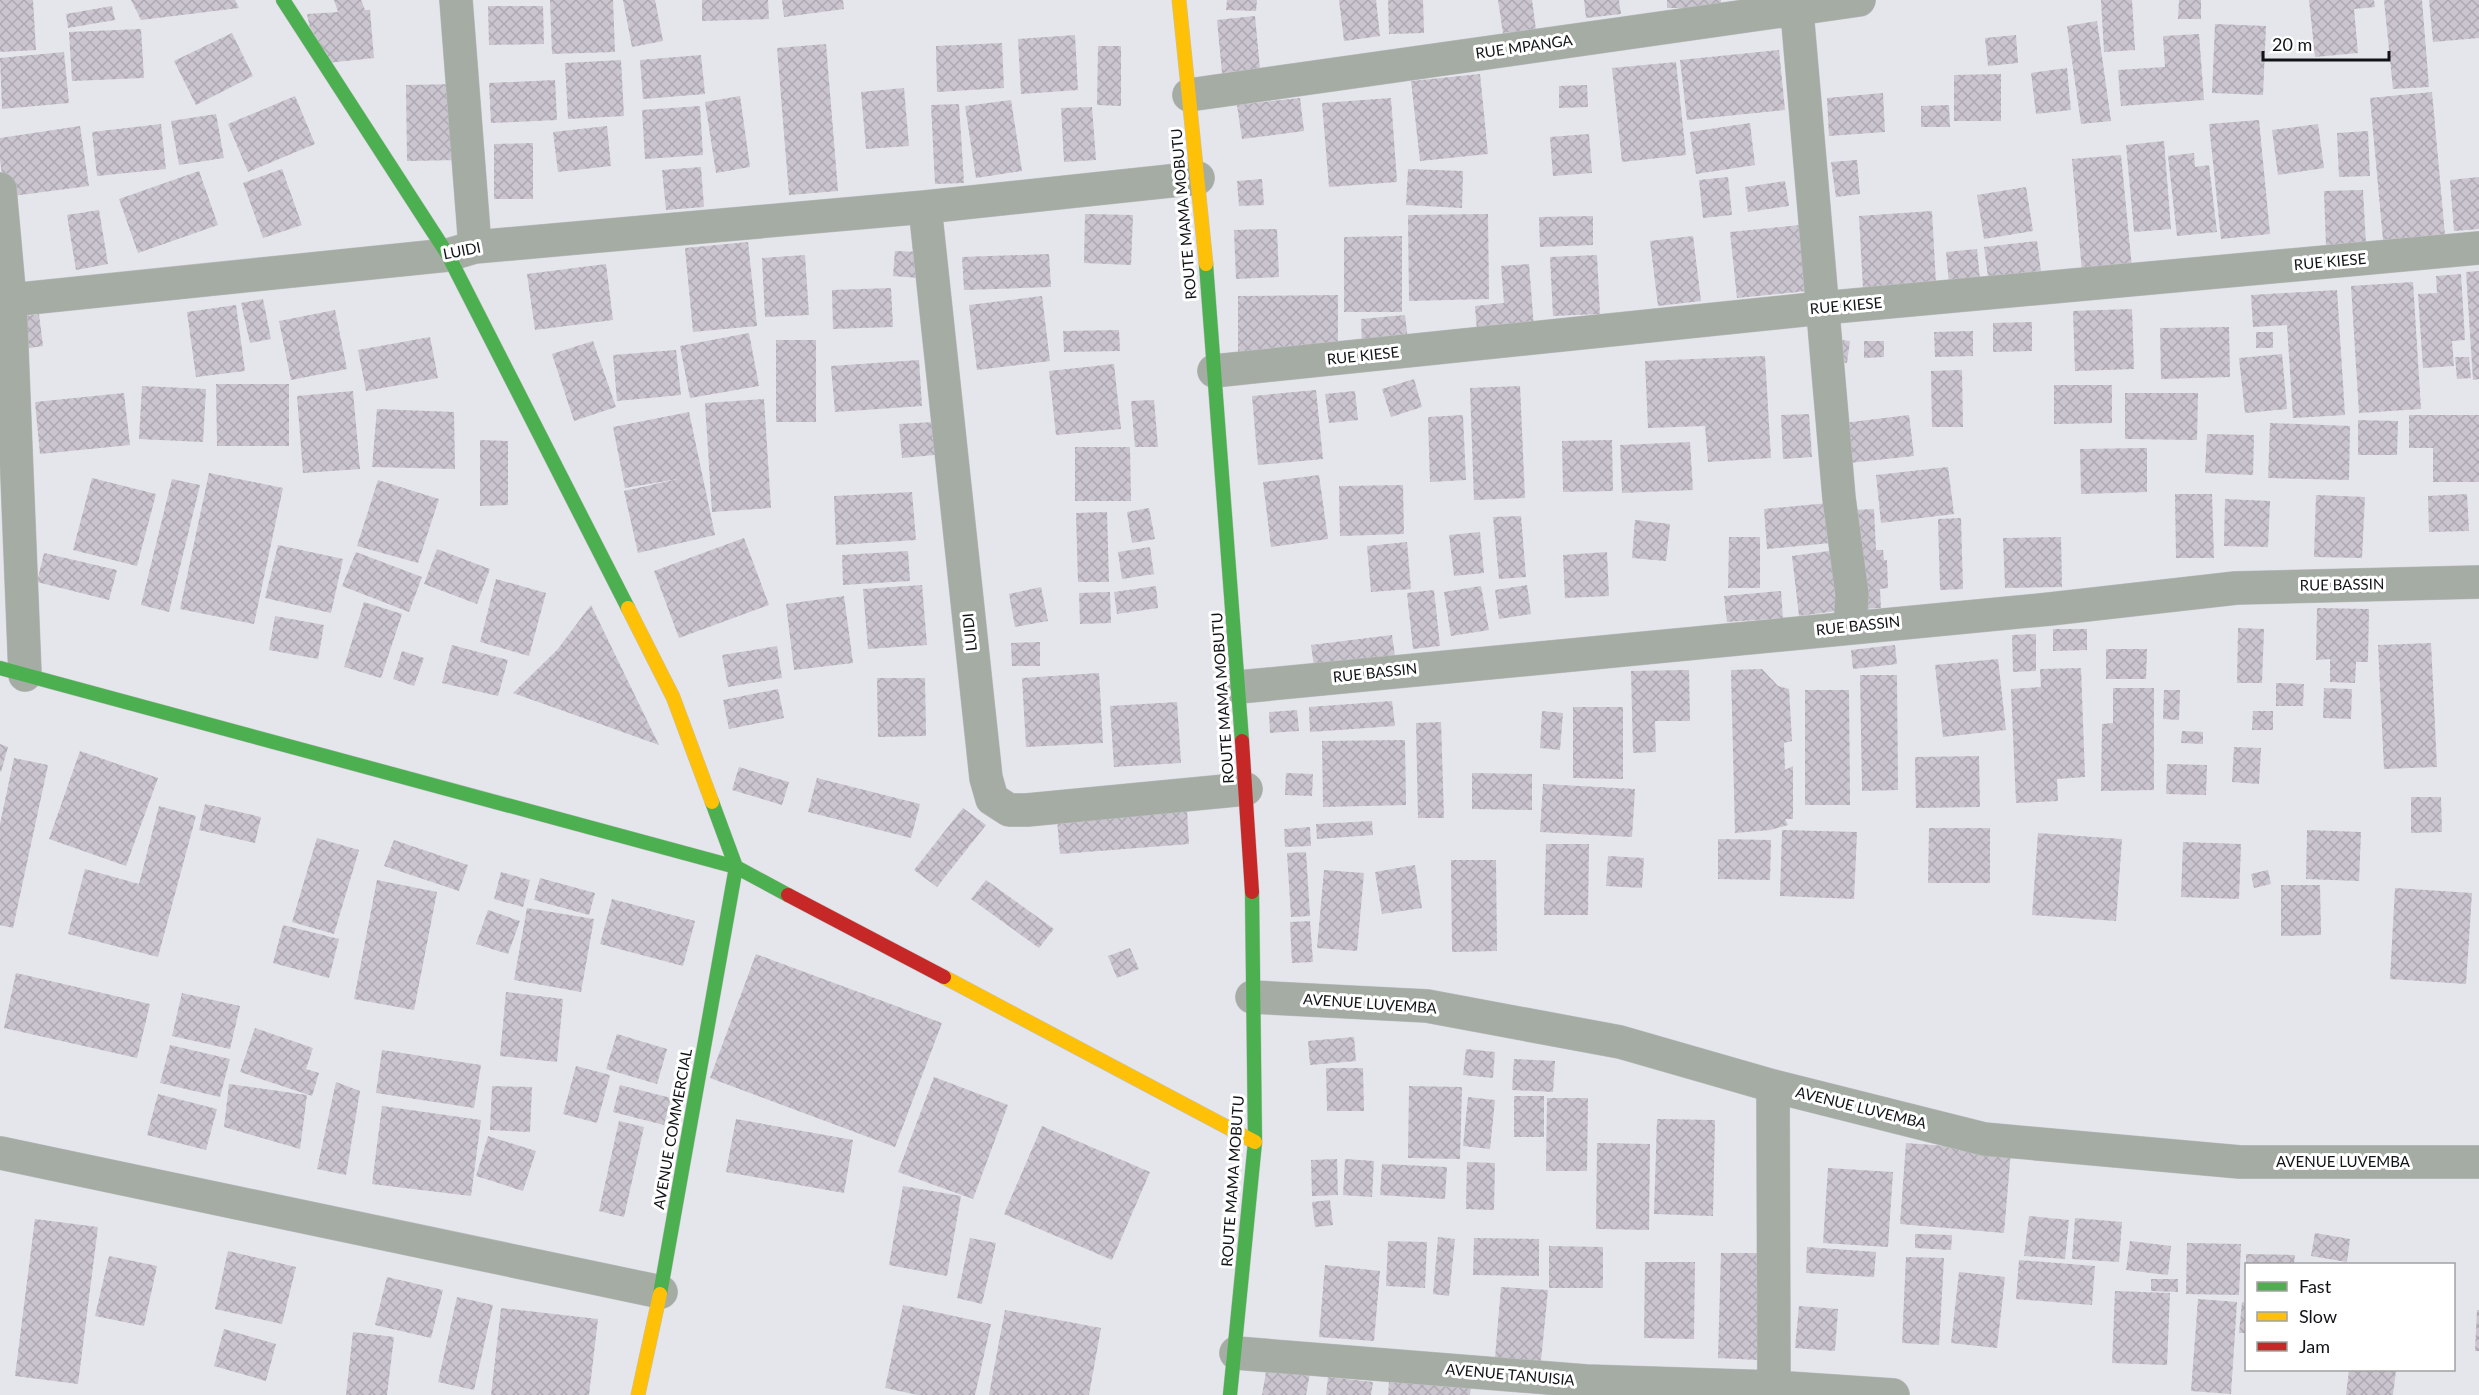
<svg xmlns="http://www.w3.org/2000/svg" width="2479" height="1395" viewBox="0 0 2479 1395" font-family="Lato,sans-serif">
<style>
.building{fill:url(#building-cross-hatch)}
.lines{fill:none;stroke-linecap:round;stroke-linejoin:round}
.street-casing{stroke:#c0c1c5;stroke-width:34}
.fast-casing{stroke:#c0c1c5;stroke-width:15}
.slow-casing{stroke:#c0c1c5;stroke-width:15}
.jam-casing{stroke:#c0c1c5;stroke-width:15}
.street{stroke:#a4aca3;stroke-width:33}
.fast{stroke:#4caf50;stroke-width:14}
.slow{stroke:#ffc107;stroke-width:14}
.jam{stroke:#c62828;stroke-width:14}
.labels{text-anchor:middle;stroke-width:6;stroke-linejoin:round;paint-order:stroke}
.street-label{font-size:15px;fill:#121316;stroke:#fff}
</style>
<defs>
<pattern id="building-cross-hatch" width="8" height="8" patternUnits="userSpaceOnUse" patternTransform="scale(1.5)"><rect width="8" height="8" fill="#cbc5cf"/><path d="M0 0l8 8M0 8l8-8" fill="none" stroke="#ada8b1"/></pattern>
</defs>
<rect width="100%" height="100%" fill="#e5e6ec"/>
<path class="building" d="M0 0H33L36 50 0 52Z
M131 0H235L239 8 141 20Z
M334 0H361L365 10H370L374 58 317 64 307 14 338 12Z
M550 0H613L615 52 552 54Z
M623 0H655L663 41 632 47Z
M702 0H768L769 19 702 21Z
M782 0H843L844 9 784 17Z
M1227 0H1257L1256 11 1226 10Z
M1339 0H1376L1380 36 1344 41Z
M1388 0H1423L1424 33 1389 34Z
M1498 0H1532L1536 30 1503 33Z
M1584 0H1619L1621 14 1586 18Z
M1667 0H1721V8H1667Z
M2101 0H2132L2135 50 2104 52Z
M2179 0H2201V19H2178Z
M2309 0H2374L2375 7 2354 9 2358 53 2315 57Z
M2384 0H2422L2429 87 2393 89Z
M2429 0H2479V38L2433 42Z
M112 6 115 20 68 28 66 14Z
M488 6H543L544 44 489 45Z
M1255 16 1260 69 1222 73 1217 20Z
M2097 21 2111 121 2081 124 2067 26Z
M2215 24 2266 26 2263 95 2212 93Z
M141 29 144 78 72 81 69 32Z
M232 33 253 76 196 105 174 61Z
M2199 34 2204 100 2121 106 2118 70 2165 67 2163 36Z
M1075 35 1078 90 1021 94 1018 39Z
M2016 35 2018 63 1988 66 1985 38Z
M1002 43 1004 88 937 92 936 46Z
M826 44 838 191 789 195 777 48Z
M1098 46H1121V106L1097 105Z
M1779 50 1785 110 1687 120 1680 60Z
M64 52 69 103 2 109 0 58Z
M701 55 705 94 643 99 640 60Z
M621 60 624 116 568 119 565 63Z
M1676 62 1686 155 1622 162 1612 68Z
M2067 68 2071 110 2036 114 2031 73Z
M1480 74 1488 154 1420 161 1411 81Z
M2001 74V121H1954V75Z
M555 80 557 120 491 123 489 83Z
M458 84 460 160 407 161 406 85Z
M1587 85 1588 107 1559 108V86Z
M904 88 909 146 866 149 861 92Z
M2432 92 2445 235 2383 240 2370 98Z
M1883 93 1885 132 1829 136 1827 98Z
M295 96 315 144 248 172 228 124Z
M740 96 750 167 716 173 705 102Z
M1300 98 1304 131 1242 139 1237 105Z
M1391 98 1397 182 1329 187 1322 103Z
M1011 100 1022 171 976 178 965 106Z
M959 104 964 183 935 184 931 105Z
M1949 105 1950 127H1921V106Z
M700 106 703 155 645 159 642 110Z
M1092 107 1096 160 1064 162 1061 108Z
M216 114 224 158 179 165 171 121Z
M2259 120 2270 234 2221 239 2209 124Z
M1750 123 1755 165 1696 174 1690 132Z
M161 124 166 169 97 176 92 132Z
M2318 124 2324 168 2278 175 2272 130Z
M80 126 89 186 5 197 0 160V138Z
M607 126 611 166 558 172 553 132Z
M2368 131 2370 176 2339 177 2337 133Z
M1589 134 1592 173 1553 176 1550 137Z
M2164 141 2171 229 2134 232 2126 145Z
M533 143V199H494V144Z
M2194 153 2195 167 2209 165 2217 232 2177 236 2168 156Z
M2121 155 2132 268 2082 272 2072 159Z
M1857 160 1860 194 1836 197 1831 162Z
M701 167 704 207 666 210 662 170Z
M282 169 302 225 263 238 243 183Z
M1408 169 1463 171 1462 208 1406 205Z
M199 171 218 225 138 253 119 199Z
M1728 177 1732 215 1703 218 1699 180Z
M2479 177V229L2454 231 2450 180Z
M1262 179 1264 205 1239 206 1237 181Z
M1785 181 1789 206 1748 212 1745 187Z
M2026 187 2033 231 1984 239 1977 195Z
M2363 190 2366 244 2326 246 2324 191Z
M99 210 108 264 76 270 67 215Z
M1932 211 1936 284 1863 289 1859 216Z
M1085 214 1133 215 1131 265 1084 263Z
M1488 214 1489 299 1409 301 1408 215Z
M1593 216V245L1540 247 1539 217Z
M1800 225 1807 291 1737 298 1730 232Z
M1277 229 1279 277 1236 279 1234 230Z
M1402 236V312H1344V237Z
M1693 236 1701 301 1658 306 1650 241Z
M2037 241 2041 271 1988 277 1984 247Z
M748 242 757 326 693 332 685 248Z
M1977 249 1980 280 1949 283 1946 252Z
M895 251 921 252 919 278 893 276Z
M1049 254 1051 287 964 290 962 257Z
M805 255 809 315 765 317 762 258Z
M1597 255 1600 314 1553 316 1550 257Z
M606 264 613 320 535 330 527 274Z
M1529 264 1534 328 1477 332 1475 306 1504 303 1501 266Z
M2479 271V379L2473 380 2466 272Z
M2461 274 2465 340 2452 341 2454 366 2423 368 2418 294 2437 293 2436 276Z
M2413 282 2421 409 2359 413 2351 286Z
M891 288 893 327 833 329 832 290Z
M2337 290 2345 415 2293 418 2287 325 2253 327 2251 295Z
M1338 295V354H1238V296Z
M1042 296 1050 361 977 370 969 305Z
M263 299 271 339 250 343 241 303Z
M236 305 245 371 196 377 187 312Z
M2132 309 2134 369 2075 371 2073 311Z
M335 310 347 369 291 380 279 321Z
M39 314 43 346 17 350 12 318Z
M1405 315 1408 340 1362 344 1361 319Z
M2032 322V351L1993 352V323Z
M2229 327 2230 377 2161 379 2160 328Z
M1119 330 1120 351 1064 352 1063 331Z
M1973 331V356L1935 357 1934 332Z
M2256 332H2273V348H2256Z
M749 333 759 386 690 398 680 346Z
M430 337 438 378 366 391 358 350Z
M1834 339 1850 341 1847 363 1832 361Z
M776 340H816V422H776Z
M593 341 616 407 574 421 552 354Z
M1864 341H1884V357L1864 358Z
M676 350 681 395 617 401 613 355Z
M2282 354 2287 409 2245 413 2239 358Z
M1765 356 1771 458 1708 462 1705 426 1648 428 1645 361Z
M2455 357H2469L2471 378 2457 379Z
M919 360 922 406 835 412 831 366Z
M1114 364 1121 429 1056 435 1049 371Z
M1962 370 1963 427H1932L1931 371Z
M1414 379 1422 407 1391 417 1382 389Z
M216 384H289V446H217Z
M2054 385H2112V423L2054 424Z
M142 386 206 389 203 442 139 439Z
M1520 386 1525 498 1474 500 1470 388Z
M1316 390 1323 459 1258 465 1252 396Z
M353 391 360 469 303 473 297 396Z
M1355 391 1358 420 1329 423 1325 394Z
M124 393 130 445 40 454 35 402Z
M2125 393H2198L2197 440 2125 439Z
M764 399 771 508 712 512 705 403Z
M1154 400 1158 447H1135L1131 401Z
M377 409 454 412 455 469 372 467Z
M689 412 715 535 638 553 624 491 678 479 625 488 613 427Z
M1809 414 1812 457 1783 459 1781 415Z
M1463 415 1466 480 1430 482 1428 417Z
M1909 415 1914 456 1840 464 1835 424Z
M2409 415H2479V482H2433V448H2409Z
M2358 420 2398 421 2397 455H2358Z
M933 422 935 455 902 458 899 424Z
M2270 423 2350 426 2349 480 2268 478Z
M2207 434 2254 435 2253 475 2205 473Z
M480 440 508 441V505L480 506Z
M1612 440 1613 491 1563 492 1562 441Z
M1690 442 1693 490 1622 493 1620 445Z
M1075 447H1130L1131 501H1075Z
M2147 448V492L2081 494 2080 449Z
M1948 467 1954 514 1881 523 1876 475Z
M209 473 283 488 254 624 180 609Z
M1319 475 1328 539 1271 547 1263 482Z
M92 478 156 494 137 566 73 550Z
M172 479 200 485 169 612 141 605Z
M378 480 439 499 418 563 357 546Z
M1403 485 1404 534 1340 536 1339 486Z
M912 492 916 540 836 545 834 496Z
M2175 494H2212L2214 558H2176Z
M2467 494 2469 531 2429 532 2428 496Z
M2316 495 2365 497 2362 558 2314 557Z
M2225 499 2270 501 2268 547 2224 546Z
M1828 503 1831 543 1767 549 1764 509Z
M1149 508 1155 539 1132 543 1127 512Z
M1874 509 1876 550H1883L1884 560H1887L1888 588 1880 589 1881 608 1858 609 1853 510Z
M1107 512 1109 582H1078L1076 513Z
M1521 516 1526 577 1499 579 1493 517Z
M1961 518 1963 589 1940 590 1938 519Z
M1635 520 1670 524 1666 561 1632 558Z
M1480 532 1484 573 1454 576 1449 535Z
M1729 537H1760V588H1728Z
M2061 537 2062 587 2005 588 2003 538Z
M744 538 769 605 679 638 654 571Z
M1407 542 1411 589 1371 592 1367 546Z
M278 545 343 559 331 613 265 598Z
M1150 547 1154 574 1122 579 1118 552Z
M437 549 490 569 477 604 424 584Z
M1836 550 1844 610 1799 616 1792 556Z
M908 551 910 581 843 585 842 555Z
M356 552 422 577 409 612 342 586Z
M1607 552 1609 596 1565 598 1563 555Z
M44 553 117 570 109 600 37 582Z
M496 579 546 593 529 656 480 642Z
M922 585 927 645 868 649 863 589Z
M1527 585 1531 614 1499 619 1495 590Z
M1156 586 1158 608 1117 614 1114 592Z
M1481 586 1489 630 1451 636 1444 592Z
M1041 587 1048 621 1015 627 1009 594Z
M1434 590 1440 646 1413 649 1407 593Z
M1781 591 1783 618 1727 622 1724 596Z
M1110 592 1111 623 1080 624 1079 593Z
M844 596 853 663 794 670 786 604Z
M364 602 402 614 381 678 344 667Z
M591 605 659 745 513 693 557 650Z
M2317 608 2369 609 2368 662H2356L2355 683 2330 682V659L2316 660Z
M275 616 324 625 318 659 269 650Z
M2238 628 2264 629 2262 683H2237Z
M2053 629H2087V650L2053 651Z
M2036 634V671L2013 672 2012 635Z
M1392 635 1395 656 1314 666 1311 645Z
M1040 642V666H1012L1011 643Z
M2431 643 2437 767 2384 769 2378 645Z
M452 645 508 660 498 696 442 683Z
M1895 645 1897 664 1853 669 1851 650Z
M777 646 782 678 728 687 722 655Z
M2106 649H2147L2146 679H2106Z
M402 651 424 658 414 686 393 679Z
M1998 659 2006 730 1943 737 1935 665Z
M2081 668 2085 777 2057 779 2058 801 2016 803 2011 689 2041 687 2040 669Z
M1762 669 1778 686 1789 689 1792 741 1784 743 1785 770 1793 766V819H1785L1788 825 1770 830 1735 833 1731 670Z
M1689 670 1690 721H1655L1656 752 1633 753 1631 671Z
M1099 673 1103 743 1026 747 1022 678Z
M1860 675H1897L1898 790 1862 791Z
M877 678H925L926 736 878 737Z
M2276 683 2304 684 2303 706H2276Z
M2113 688H2154V790L2101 791 2102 724 2113 723Z
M2324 688 2352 689 2351 719 2323 718Z
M778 689 784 718 729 729 723 700Z
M1805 690H1849L1850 805H1805Z
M2164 690H2180L2179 720 2163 719Z
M1392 701 1395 726 1310 732 1309 707Z
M1177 702 1181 763 1114 767 1110 706Z
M1573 707H1623V779L1573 778Z
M1297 710 1299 731 1270 733 1269 712Z
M1542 711 1563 713 1560 750 1540 748Z
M2253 711H2273V730H2252Z
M1441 722 1444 818H1418L1416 723Z
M2182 731 2203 732V744L2181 743Z
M1405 740 1406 805 1323 807 1322 741Z
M0 744 8 747 1 772 0 771Z
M2234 747 2261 748 2259 784 2232 782Z
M80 751 158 778 126 866 49 839Z
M1979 756 1980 807 1916 808 1915 757Z
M14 758 48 765 13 928 0 925V824Z
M2167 764 2207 765 2206 795 2166 794Z
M739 767 789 782 782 805 732 790Z
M1286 773 1313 774 1312 796 1285 795Z
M1472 773 1532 774V810L1472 809Z
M817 778 920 804 911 838 808 812Z
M1543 784 1635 789 1632 837 1540 832Z
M2411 797H2441L2442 832 2411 833Z
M205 804 261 817 255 843 199 830Z
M159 806 196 816 158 957 68 934 85 869 139 884Z
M963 808 986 825 937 887 914 870Z
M1187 809 1189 844 1060 854 1057 820Z
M1372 821 1373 835 1317 839 1316 824Z
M1310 827 1311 846 1285 847 1284 829Z
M1929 828H1990V883H1928Z
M1782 830 1857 832 1854 899 1780 896Z
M2307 830 2361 832 2359 881 2306 879Z
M2038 833 2122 839 2116 921 2032 915Z
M317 838 359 850 334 934 292 922Z
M1718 839 1771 840 1770 880 1718 879Z
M394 840 468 865 459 891 384 866Z
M2183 842 2241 844 2239 899 2181 897Z
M1546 844H1589L1588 915H1544Z
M1306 852 1310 916 1291 917 1287 853Z
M1608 856 1644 858 1642 888 1606 886Z
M1451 860H1496L1497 951 1452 952Z
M1415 865 1422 908 1382 914 1375 872Z
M1324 870 1364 873 1357 951 1317 948Z
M2268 870 2271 884 2254 888 2251 874Z
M501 872 530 880 523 907 494 899Z
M540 878 595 893 589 915 534 900Z
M377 880 437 892 414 1010 354 999Z
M986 880 1054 929 1039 948 971 899Z
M2281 885H2320L2321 935 2281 936Z
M2395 888 2472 893 2466 984 2390 979Z
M612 899 695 921 683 966 600 944Z
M527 908 594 919 581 992 514 980Z
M488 910 520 921 508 954 476 944Z
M1310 921 1313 962 1292 963 1290 922Z
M283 925 339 939 329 978 273 963Z
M1130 948 1139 969 1117 978 1108 956Z
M756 954 942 1023 895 1147 710 1078Z
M16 973 150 1004 137 1058 4 1028Z
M506 992 563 999 557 1062 500 1056Z
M182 993 240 1006 230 1049 172 1036Z
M255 1028 313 1048 306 1069 319 1073 312 1096 240 1072Z
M617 1034 667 1049 657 1084 606 1069Z
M1354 1037 1356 1061 1310 1065 1308 1041Z
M170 1045 230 1059 220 1097 160 1083Z
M1466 1049 1495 1052 1493 1078 1463 1075Z
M382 1050 481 1065 474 1108 376 1093Z
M1514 1059 1555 1061 1553 1092 1512 1090Z
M576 1066 610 1075 597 1123 563 1114Z
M1326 1068H1363L1364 1111H1327Z
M934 1077 1008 1105 973 1199 898 1172Z
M336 1082 360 1091 346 1175 317 1169Z
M229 1084 307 1095 300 1149 224 1127Z
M620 1085 671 1098 664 1125 613 1112Z
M492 1086 532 1087 530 1132 490 1130Z
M1409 1086 1462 1087 1460 1159 1408 1158Z
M158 1094 217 1109 206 1150 147 1135Z
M1514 1096H1544V1137H1514Z
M1468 1097 1495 1100 1490 1149 1463 1146Z
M1547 1098H1588L1587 1171H1546Z
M382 1106 481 1120 471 1196 372 1184Z
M736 1119 853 1140 844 1193 726 1172Z
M1657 1119 1715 1120 1713 1216 1654 1214Z
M619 1121 644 1127 624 1217 599 1211Z
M1042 1126 1150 1172 1112 1260 1004 1214Z
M488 1136 536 1151 523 1191 476 1176Z
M1597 1143 1650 1144 1649 1230 1596 1229Z
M1906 1143 2011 1151 2004 1233 1900 1224Z
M1337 1159 1338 1195 1312 1196 1311 1160Z
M1345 1159 1374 1161 1372 1197 1343 1195Z
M1467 1162 1495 1163 1494 1210 1466 1209Z
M1382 1164 1447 1167 1445 1199 1380 1195Z
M1828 1168 1893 1172 1888 1247 1823 1243Z
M903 1186 961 1196 947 1276 889 1265Z
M1330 1200 1333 1225 1315 1227 1312 1202Z
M2029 1216 2069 1220 2065 1259 2024 1256Z
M2075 1218 2122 1222 2119 1262 2072 1259Z
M35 1219 98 1227 78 1384 15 1376Z
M2315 1233 2350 1239 2347 1262 2311 1256Z
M1915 1234 1952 1235 1951 1250 1915 1248Z
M1438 1237 1455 1239 1449 1296 1433 1294Z
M970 1238 996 1243 982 1304 957 1298Z
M1474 1238 1539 1239V1276L1473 1275Z
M1388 1241 1427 1242 1425 1288 1386 1286Z
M2130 1241 2171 1246 2168 1275 2126 1270Z
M2187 1243 2241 1244 2239 1295 2186 1294Z
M1549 1246 1603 1247V1288H1549Z
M1807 1247 1876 1252 1874 1277 1806 1273Z
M228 1251 296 1267 282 1324 215 1309Z
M1721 1253H1764L1758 1360 1718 1358Z
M2246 1254 2295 1255 2294 1264H2246Z
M109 1256 157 1266 144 1326 95 1316Z
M1906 1257 1944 1258 1939 1345 1902 1343Z
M2019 1260 2095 1266 2092 1305 2016 1299Z
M1645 1262H1695L1694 1339 1644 1338Z
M1325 1265 1380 1271 1374 1341 1319 1337Z
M1959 1272 2005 1277 1997 1348 1951 1343Z
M387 1277 443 1290 431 1338 375 1325Z
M2151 1279H2178V1292L2151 1291Z
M1501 1287 1548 1290 1541 1361 1495 1358Z
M2115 1291 2170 1293 2167 1365 2112 1363Z
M457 1297 493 1305 474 1390 438 1382Z
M2198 1299 2237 1302 2231 1394 2191 1391Z
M2242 1302 2246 1303V1333H2239Z
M903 1305 991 1324 975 1395H918L885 1388Z
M1799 1306 1838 1309 1835 1351 1795 1348Z
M501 1308 598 1319 589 1395H491Z
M1005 1310 1101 1328 1089 1395H989Z
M2477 1310H2479V1351H2475Z
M224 1329 276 1344 266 1381 214 1366Z
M353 1332 394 1337 387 1395H346Z
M1267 1366 1310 1373 1306 1395H1262Z
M2349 1370H2396L2393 1395H2346Z
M1328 1377 1373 1382 1371 1395H1326Z
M1389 1382 1471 1387 1470 1395H1388Z"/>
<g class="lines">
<defs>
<path id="street" d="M456 0 475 247
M1796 0 1839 498 1852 594 1850 627
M1189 95 1859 0
M0 189 10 300 25 675
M925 207 986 778 992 799 1009 810H1027L1246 789
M0 301 448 255 475 247 925 207 1198 178
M1214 371 1822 308 2479 248
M1239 687 2050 609 2236 588 2479 582
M1252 997 1427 1006 1620 1042 1773 1086 1984 1139 2240 1162H2479
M1773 1086 1774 1395
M0 1153 661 1292
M1236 1353 1586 1381 1774 1387 1893 1395"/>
<path id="fast" d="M283 0 448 255 628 608
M1206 264 1242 741
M0 668 736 867 788 895
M660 1294 736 867 712 802
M1230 1395 1255 1142 1252 892"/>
<path id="slow" d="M1179 0 1206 264
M628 608 673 697 712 802
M944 977 1255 1142
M638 1395 660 1294"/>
<path id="jam" d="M1242 741 1252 892
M788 895 944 977"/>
</defs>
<use href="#street" class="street-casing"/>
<use href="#fast" class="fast-casing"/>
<use href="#slow" class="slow-casing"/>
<use href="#jam" class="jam-casing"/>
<use href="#street" class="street"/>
<use href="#fast" class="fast"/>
<use href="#slow" class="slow"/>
<use href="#jam" class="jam"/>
</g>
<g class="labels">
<g class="street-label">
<text transform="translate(1524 47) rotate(-8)" y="5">RUE MPANGA</text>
<text transform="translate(1184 214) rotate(-95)" y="5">ROUTE MAMA MOBUTU</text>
<text transform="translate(462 251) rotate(-11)" y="5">LUIDI</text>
<text transform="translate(2330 262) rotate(-5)" y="5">RUE KIESE</text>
<text transform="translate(1846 306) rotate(-5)" y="5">RUE KIESE</text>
<text transform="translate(1363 356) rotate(-6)" y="5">RUE KIESE</text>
<text transform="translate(2342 585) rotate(-1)" y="5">RUE BASSIN</text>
<text transform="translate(1858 626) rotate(-6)" y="5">RUE BASSIN</text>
<text transform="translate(970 632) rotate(-96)" y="5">LUIDI</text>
<text transform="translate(1375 673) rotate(-6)" y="5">RUE BASSIN</text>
<text transform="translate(1223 698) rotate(-94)" y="5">ROUTE MAMA MOBUTU</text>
<text transform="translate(1370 1004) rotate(4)" y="5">AVENUE LUVEMBA</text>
<text transform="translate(1861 1108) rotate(14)" y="5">AVENUE LUVEMBA</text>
<text transform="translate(673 1129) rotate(-80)" y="5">AVENUE COMMERCIAL</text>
<text x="2343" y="1167">AVENUE LUVEMBA</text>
<text transform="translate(1233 1181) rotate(-86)" y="5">ROUTE MAMA MOBUTU</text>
<text transform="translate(1510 1375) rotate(5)" y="5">AVENUE TANUISIA</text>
</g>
</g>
<rect x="2245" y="1263" width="210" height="108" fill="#ffffff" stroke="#a0a1a2" stroke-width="1.5"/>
<rect x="2257" y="1282" width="30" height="9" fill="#4caf50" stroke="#a0a1a2" stroke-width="1.5"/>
<text x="2299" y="1293" font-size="18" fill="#121316">Fast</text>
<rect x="2257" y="1312" width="30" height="9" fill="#ffc107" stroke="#a0a1a2" stroke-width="1.5"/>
<text x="2299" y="1323" font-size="18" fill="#121316">Slow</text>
<rect x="2257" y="1342" width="30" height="9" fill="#c62828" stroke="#a0a1a2" stroke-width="1.5"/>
<text x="2299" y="1353" font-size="18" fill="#121316">Jam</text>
<path d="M2263 51v9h126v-9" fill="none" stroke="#121316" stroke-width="3"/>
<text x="2272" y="51" font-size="18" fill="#121316" stroke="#ffffff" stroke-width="4.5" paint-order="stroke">20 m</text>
</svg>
